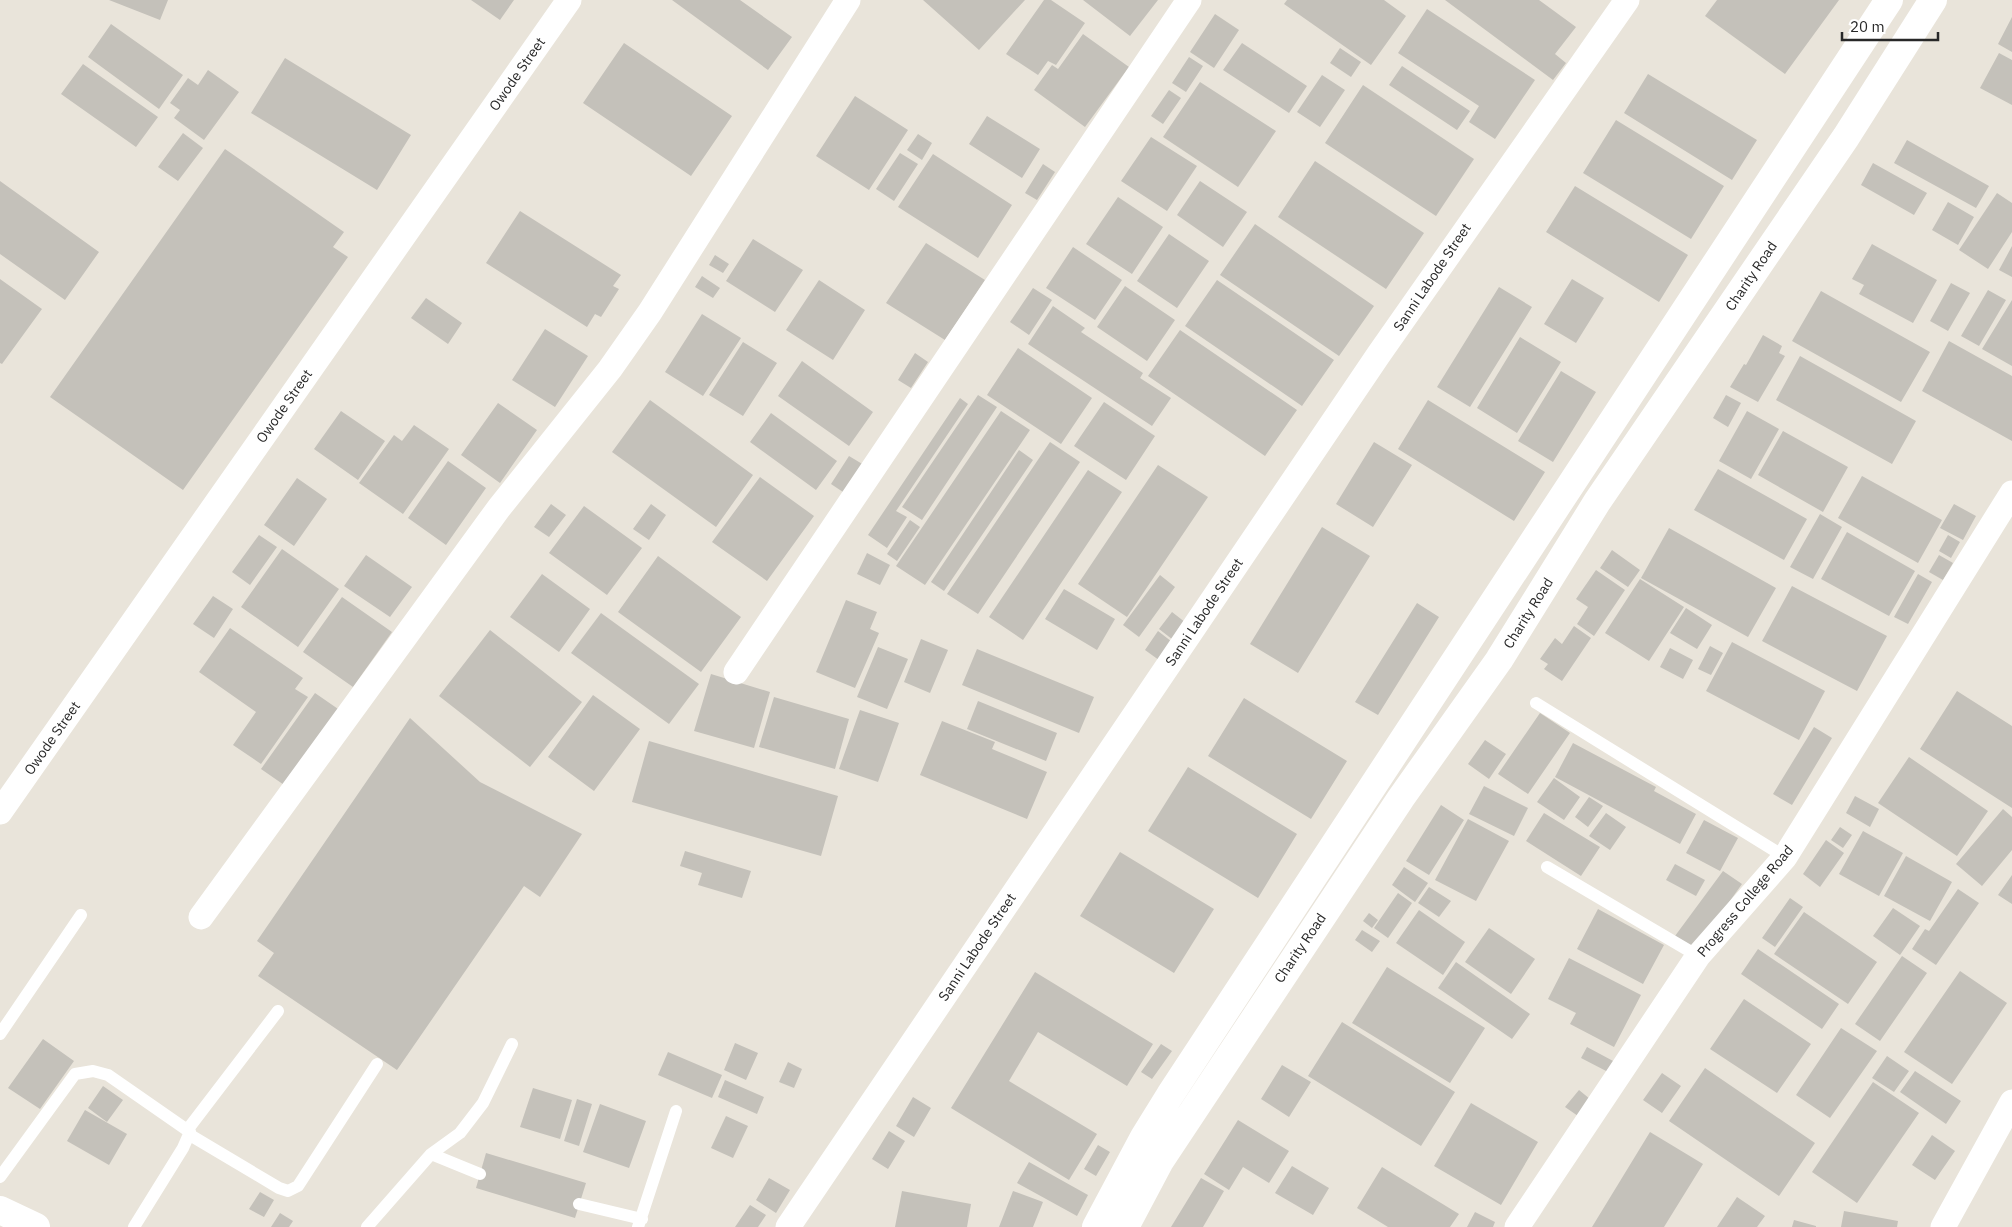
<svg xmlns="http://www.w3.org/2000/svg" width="2012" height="1227" viewBox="0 0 2012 1227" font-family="'IBM Plex Sans',sans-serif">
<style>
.building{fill:#c4c1ba}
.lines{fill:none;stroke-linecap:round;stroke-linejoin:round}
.lane{stroke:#fff;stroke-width:12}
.street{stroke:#fff;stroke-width:25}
.secondary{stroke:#fff;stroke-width:28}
.labels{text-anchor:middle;stroke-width:4;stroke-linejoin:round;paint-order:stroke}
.street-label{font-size:14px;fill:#282828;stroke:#fff}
</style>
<rect width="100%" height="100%" fill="#e9e4da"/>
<path class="building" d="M109 0H168L160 20Z
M471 0H514L500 20Z
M672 0H740L792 37 768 70Z
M923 0H1025L979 50Z
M1044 0H1051L1085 23 1056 65 1048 61 1038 75 1006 54Z
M1083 0H1158L1130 36Z
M1287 0H1384L1406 16 1371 65 1284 4Z
M1445 0H1539L1576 27 1555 54 1566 63 1553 80Z
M1717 0H1839L1785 74 1705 16Z
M1427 9 1535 80 1495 139 1469 122 1479 106 1398 53Z
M1215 14 1239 30 1214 68 1190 52Z
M2012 17V52L1998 44Z
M111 24 183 75 159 109 88 57Z
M1083 34 1129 67 1085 127 1034 90 1052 65 1058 69Z
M624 43 732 116 691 176 583 103Z
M1242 43 1307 86 1289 113 1223 70Z
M1340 48 1361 62 1351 77 1330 63Z
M1999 53 2012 60V105L1980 88Z
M1189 57 1203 66 1186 92 1172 83Z
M285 58 411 135 377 190 251 113Z
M83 64 158 117 136 147 61 94Z
M1402 66 1470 111 1457 130 1389 85Z
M208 70 239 92 204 140 174 118 180 110 170 103 188 78 198 85Z
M1648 74 1757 140 1732 180 1624 113Z
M1322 75 1345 90 1320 127 1297 112Z
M1200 82 1276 131 1238 187 1163 137Z
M1363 85 1474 159 1436 216 1325 143Z
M1169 90 1181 98 1163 124 1151 116Z
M855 96 908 130 869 190 816 156Z
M987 116 1040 149 1022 178 969 144Z
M1616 120 1724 186 1691 239 1583 173Z
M183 133 203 148 178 181 158 167Z
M918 134 932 143 922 160 907 150Z
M1151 137 1197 166 1167 211 1121 181Z
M1907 140 1989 186 1976 208 1894 163Z
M225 149 344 232 333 247 348 257 183 490 50 397Z
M900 153 918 164 894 201 876 189Z
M933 154 1012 205 978 258 898 207Z
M1315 161 1424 233 1386 289 1278 217Z
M1873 163 1927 193 1914 215 1861 185Z
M1043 164 1055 172 1037 200 1025 193Z
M0 181 99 252 65 300 0 254Z
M1200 181 1247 212 1223 247 1177 215Z
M1575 186 1688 255 1659 302 1546 232Z
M1997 193 2012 203V232L1988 269 1959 250Z
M1118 197 1163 227 1132 274 1086 244Z
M1948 202 1974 217 1958 245 1932 230Z
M520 211 621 275 613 286 619 289 601 317 595 314 587 327 486 263Z
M1255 224 1374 306 1339 356 1220 275Z
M1169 234 1209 261 1177 308 1137 281Z
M753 239 803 270 775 312 726 281Z
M926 243 985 280 945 340 886 303Z
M1872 244 1937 280 1913 323 1859 294 1864 285 1852 279Z
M2012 246V277L1999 270Z
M1073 247 1122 280 1095 320 1046 288Z
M715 255 729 264 723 273 709 265Z
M702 276 720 288 713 298 695 287Z
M0 279 42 309 2 364 0 363Z
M1572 279 1604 298 1576 343 1544 324Z
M819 280 865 310 833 360 786 330Z
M1217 280 1334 360 1302 406 1185 326Z
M1951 283 1970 293 1948 331 1930 321Z
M1125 286 1175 320 1147 361 1097 327Z
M1499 287 1532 307 1470 407 1437 387Z
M1033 288 1052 300 1029 335 1010 322Z
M1988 290 2006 300 1979 346 1961 336Z
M1821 291 1930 352 1901 402 1792 341Z
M426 298 462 323 448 344 411 318Z
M2012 300V366L1982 349Z
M1053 306 1085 328 1081 332 1143 373 1140 378 1171 398 1152 426 1028 344Z
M702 314 741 338 703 396 665 372Z
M545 329 588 356 555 407 512 380Z
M1180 330 1297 410 1265 456 1148 376Z
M1763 335 1782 346 1779 353 1785 356 1758 402 1730 387 1744 364 1746 365Z
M1520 337 1561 362 1517 433 1477 408Z
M1949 341 2012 376V441L1922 391Z
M743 342 777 363 743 416 709 395Z
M1018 348 1092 398 1061 444 987 395Z
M915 353 928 362 911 388 898 380Z
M1800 356 1916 421 1892 464 1776 400Z
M802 361 873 412 849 446 778 396Z
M1561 371 1596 392 1553 462 1518 441Z
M978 395 997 407 922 520 902 507Z
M1726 395 1741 403 1728 427 1713 418Z
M960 398 968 404 896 511 907 517 887 548 868 535Z
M650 400 753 475 716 527 612 452Z
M1428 400 1545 472 1514 521 1398 449Z
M1104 402 1155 436 1126 480 1074 446Z
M498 403 537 430 500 483 461 455Z
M341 411 385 441 358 480 314 449Z
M1001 411 1030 430 925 585 896 566Z
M1747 411 1779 429 1751 479 1719 461Z
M771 413 837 461 816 490 750 442Z
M414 425 449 449 403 514 359 483 394 435 402 441Z
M1783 431 1848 467 1823 512 1758 475Z
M1050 442 1080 462 978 614 947 594Z
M1374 442 1412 465 1373 527 1336 504Z
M1019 450 1033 460 944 591 931 582Z
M849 456 864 465 846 494 831 484Z
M448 461 486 488 446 545 408 518Z
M1158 465 1208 497 1127 617 1078 584Z
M1718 469 1807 519 1784 560 1694 510Z
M1088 470 1122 492 1023 640 989 617Z
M1862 476 1942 520 1918 563 1838 518Z
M760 477 814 516 767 581 712 542Z
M297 478 327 499 294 546 264 525Z
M551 504 566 515 549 537 534 527Z
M651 504 666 515 649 540 633 529Z
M1954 504 1976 516 1963 540 1940 528Z
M584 506 642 548 607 595 549 553Z
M1820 514 1842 527 1813 579 1790 567Z
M910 520 920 527 897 561 887 554Z
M1322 527 1370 556 1298 673 1250 644Z
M1669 528 1776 588 1748 637 1641 578Z
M1847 532 1915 571 1889 616 1821 579Z
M259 535 277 547 250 585 232 572Z
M1948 535 1960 542 1951 558 1939 551Z
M282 549 339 589 298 647 241 607Z
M1612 550 1640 570 1628 587 1600 568Z
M867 553 890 565 880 585 857 574Z
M366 555 412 587 390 617 344 586Z
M1939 555 1953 563 1943 580 1929 572Z
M658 556 741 617 701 672 618 612Z
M1596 570 1625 590 1594 636 1577 624 1588 607 1576 599Z
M542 574 590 609 559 652 510 617Z
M1918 574 1932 582 1908 624 1894 617Z
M1160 575 1175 587 1139 637 1123 625Z
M1640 579 1684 607 1649 661 1605 633Z
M1792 586 1887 636 1857 691 1762 641Z
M1064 589 1115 619 1097 650 1045 619Z
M213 596 233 609 214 638 193 624Z
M342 597 392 632 353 687 303 652Z
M846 600 877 612 870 629 879 633 855 688 816 672Z
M1417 603 1439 617 1378 715 1355 702Z
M1686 608 1712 625 1697 649 1670 633Z
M1172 612 1190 626 1177 643 1159 629Z
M601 613 699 684 669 724 571 653Z
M1574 626 1591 638 1562 681 1544 669 1548 664 1540 659 1555 638 1562 644Z
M230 628 303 678 295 689 308 697 261 764 233 745 256 712 199 672Z
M490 630 582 702 530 767 439 696Z
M1158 631 1176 645 1163 663 1145 650Z
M921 639 948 650 930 693 904 682Z
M1732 642 1825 691 1799 740 1706 691Z
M1710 646 1723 653 1711 675 1698 669Z
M878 647 908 659 887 709 857 697Z
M1670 648 1693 660 1683 679 1660 667Z
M977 649 1094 697 1079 733 962 685Z
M711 674 770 692 754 748 694 731Z
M1957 691 2012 726V808L1920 749Z
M315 693 341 711 287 787 261 769Z
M593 695 640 729 594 791 548 757Z
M774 697 849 719 835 769 759 747Z
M1244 698 1347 761 1311 819 1208 756Z
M978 701 1057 733 1046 761 967 729Z
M860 710 899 723 878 782 839 769Z
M1540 713 1570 733 1528 794 1498 774Z
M410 718 480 782 582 834 540 897 524 886 397 1070 258 976 274 953 257 941Z
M942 721 995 742 992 749 1047 772 1027 819 920 775Z
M1814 727 1832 738 1792 805 1773 794Z
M1485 740 1506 754 1489 779 1468 764Z
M649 741 838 796 821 856 632 802Z
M1573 743 1656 787 1654 791 1696 814 1680 844 1555 777Z
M1909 757 1988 811 1957 856 1878 803Z
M1188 767 1297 834 1258 898 1148 831Z
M1554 778 1580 797 1564 820 1537 802Z
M1484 786 1528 808 1514 836 1469 814Z
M1855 796 1879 809 1870 827 1846 813Z
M1589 797 1603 806 1588 827 1575 817Z
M1441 805 1464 820 1429 875 1406 861Z
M2003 809 2012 817V850L1982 886 1956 864Z
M1544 813 1600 847 1581 876 1526 841Z
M1606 813 1626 827 1610 850 1589 836Z
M1468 819 1509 841 1476 901 1435 880Z
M1704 820 1738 838 1720 871 1686 853Z
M1840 827 1852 835 1843 848 1831 840Z
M1863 831 1903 853 1879 896 1839 874Z
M1826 840 1844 853 1820 887 1803 874Z
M685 851 751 871 742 898 698 885 702 873 680 866Z
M1120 852 1214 909 1174 973 1080 916Z
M1906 856 1952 882 1930 921 1884 896Z
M1675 864 1705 880 1696 896 1666 880Z
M1404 867 1428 883 1415 902 1392 885Z
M1723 871 1742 884 1695 950 1675 936Z
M2012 875V904L1998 895Z
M1429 887 1451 901 1439 917 1418 903Z
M1958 889 1979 903 1936 965 1912 949 1925 929 1929 931Z
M1398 893 1412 903 1388 938 1374 928Z
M1790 898 1803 907 1775 947 1762 938Z
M1893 908 1920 926 1900 955 1873 936Z
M1598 909 1664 945 1643 984 1577 949Z
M1419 910 1465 942 1443 975 1396 943Z
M1804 912 1877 962 1848 1004 1774 954Z
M1369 913 1378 920 1372 928 1363 921Z
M1489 928 1535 959 1511 994 1465 962Z
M1362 930 1380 941 1372 952 1355 940Z
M1758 949 1839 1004 1822 1029 1741 974Z
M1902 956 1927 973 1880 1041 1855 1024Z
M1569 958 1641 995 1614 1047 1570 1024 1576 1013 1548 999Z
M1456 962 1530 1014 1512 1039 1438 988Z
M1387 967 1485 1028 1450 1083 1352 1023Z
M1960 971 2007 1003 1952 1084 1904 1052Z
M1035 972 1153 1044 1127 1086 1038 1032 1009 1081 1097 1134 1069 1180 951 1108Z
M1744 999 1811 1044 1777 1093 1710 1049Z
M1342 1022 1455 1092 1421 1146 1308 1076Z
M1841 1028 1877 1051 1830 1118 1796 1095Z
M43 1039 74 1061 40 1109 8 1088Z
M735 1043 758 1053 746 1080 724 1070Z
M1161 1044 1172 1051 1152 1079 1141 1072Z
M1587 1047 1615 1062 1610 1073 1581 1058Z
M668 1052 722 1075 712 1098 658 1075Z
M1887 1056 1909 1071 1894 1092 1872 1078Z
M788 1062 802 1069 794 1088 779 1082Z
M1282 1065 1311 1082 1289 1117 1261 1099Z
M1705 1068 1815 1143 1779 1196 1669 1121Z
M1915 1071 1961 1101 1946 1124 1900 1092Z
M1662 1073 1681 1086 1662 1113 1643 1100Z
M725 1080 764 1097 757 1114 718 1097Z
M1873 1082 1919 1113 1857 1203 1812 1172Z
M103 1086 123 1100 107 1122 88 1108Z
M533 1088 572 1100 560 1139 520 1127Z
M1579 1090 1590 1099 1578 1116 1565 1107Z
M913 1097 931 1108 914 1137 896 1126Z
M577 1099 592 1104 579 1146 564 1141Z
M1471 1103 1538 1142 1501 1205 1434 1166Z
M600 1104 646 1121 629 1168 583 1152Z
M85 1110 127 1134 109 1165 67 1141Z
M726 1116 748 1126 733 1158 711 1148Z
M1238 1120 1289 1151 1269 1183 1243 1167 1229 1190 1204 1174Z
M889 1131 905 1141 888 1169 872 1159Z
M1650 1132 1703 1164 1664 1227H1592Z
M1932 1135 1955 1151 1935 1180 1912 1165Z
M1098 1145 1110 1152 1096 1176 1084 1169Z
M486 1153 586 1183 575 1218 476 1188Z
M1029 1162 1088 1195 1077 1216 1017 1183Z
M1292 1166 1329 1188 1313 1215 1275 1193Z
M1382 1167 1459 1214 1450 1227H1388L1357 1208Z
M769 1178 790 1190 776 1213 756 1200Z
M1201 1178 1224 1191 1203 1227H1171Z
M902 1191 971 1204 967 1227H895Z
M1013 1191 1043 1202 1033 1227H999Z
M260 1192 274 1200 264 1217 249 1209Z
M1737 1197 1765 1216 1757 1227H1717Z
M750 1205 766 1215 758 1227H735Z
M1844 1211 1898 1221 1897 1227H1841Z
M1475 1212 1495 1222 1493 1227H1467Z
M280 1213 293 1221 289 1227H271Z
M1794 1220 1816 1226V1227H1792Z"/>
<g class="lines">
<path class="lane" d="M1536 703 1785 857
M1547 867 1698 956
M0 1034 81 915
M188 1129 278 1011
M190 1135 279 1188 288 1191 298 1186 377 1064
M431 1154 480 1174
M0 1177 75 1074 93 1071 108 1075 190 1132 183 1148 134 1227
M579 1204 642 1219
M367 1227 431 1154 460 1133 483 1103 512 1044
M638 1227 676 1111"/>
<path class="street" d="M736 672 1189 0
M0 812 569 0
M201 917 499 508 610 369 650 312 848 0
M788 1227 1379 354 1627 0
M1517 1227 1698 956 1785 857 2012 493
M1943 1227 2012 1102"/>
<path class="secondary" d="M0 1210 36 1227
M1096 1227 1144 1137 1170 1095 1889 0
M1125 1227 1160 1161 1401 798 1499 660 1597 502 1846 137 1933 0"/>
</g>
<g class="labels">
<g class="street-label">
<text transform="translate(517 74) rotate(-55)" y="5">Owode Street</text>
<text transform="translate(1751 276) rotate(-56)" y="5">Charity Road</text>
<text transform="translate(1432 277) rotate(-56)" y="5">Sanni Labode Street</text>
<text transform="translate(284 406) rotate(-55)" y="5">Owode Street</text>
<text transform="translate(1204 612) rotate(-56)" y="5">Sanni Labode Street</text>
<text transform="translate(1528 613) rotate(-58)" y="5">Charity Road</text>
<text transform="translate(52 738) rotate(-55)" y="5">Owode Street</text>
<text transform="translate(1745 901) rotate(-50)" y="5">Progress College Road</text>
<text transform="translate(977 947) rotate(-56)" y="5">Sanni Labode Street</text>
<text transform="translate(1300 948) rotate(-56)" y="5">Charity Road</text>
</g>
</g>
<path d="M1842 32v8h96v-8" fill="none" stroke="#282828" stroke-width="2.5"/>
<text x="1850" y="32" font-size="15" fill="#282828" stroke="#ffffff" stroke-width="4" paint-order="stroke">20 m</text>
</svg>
